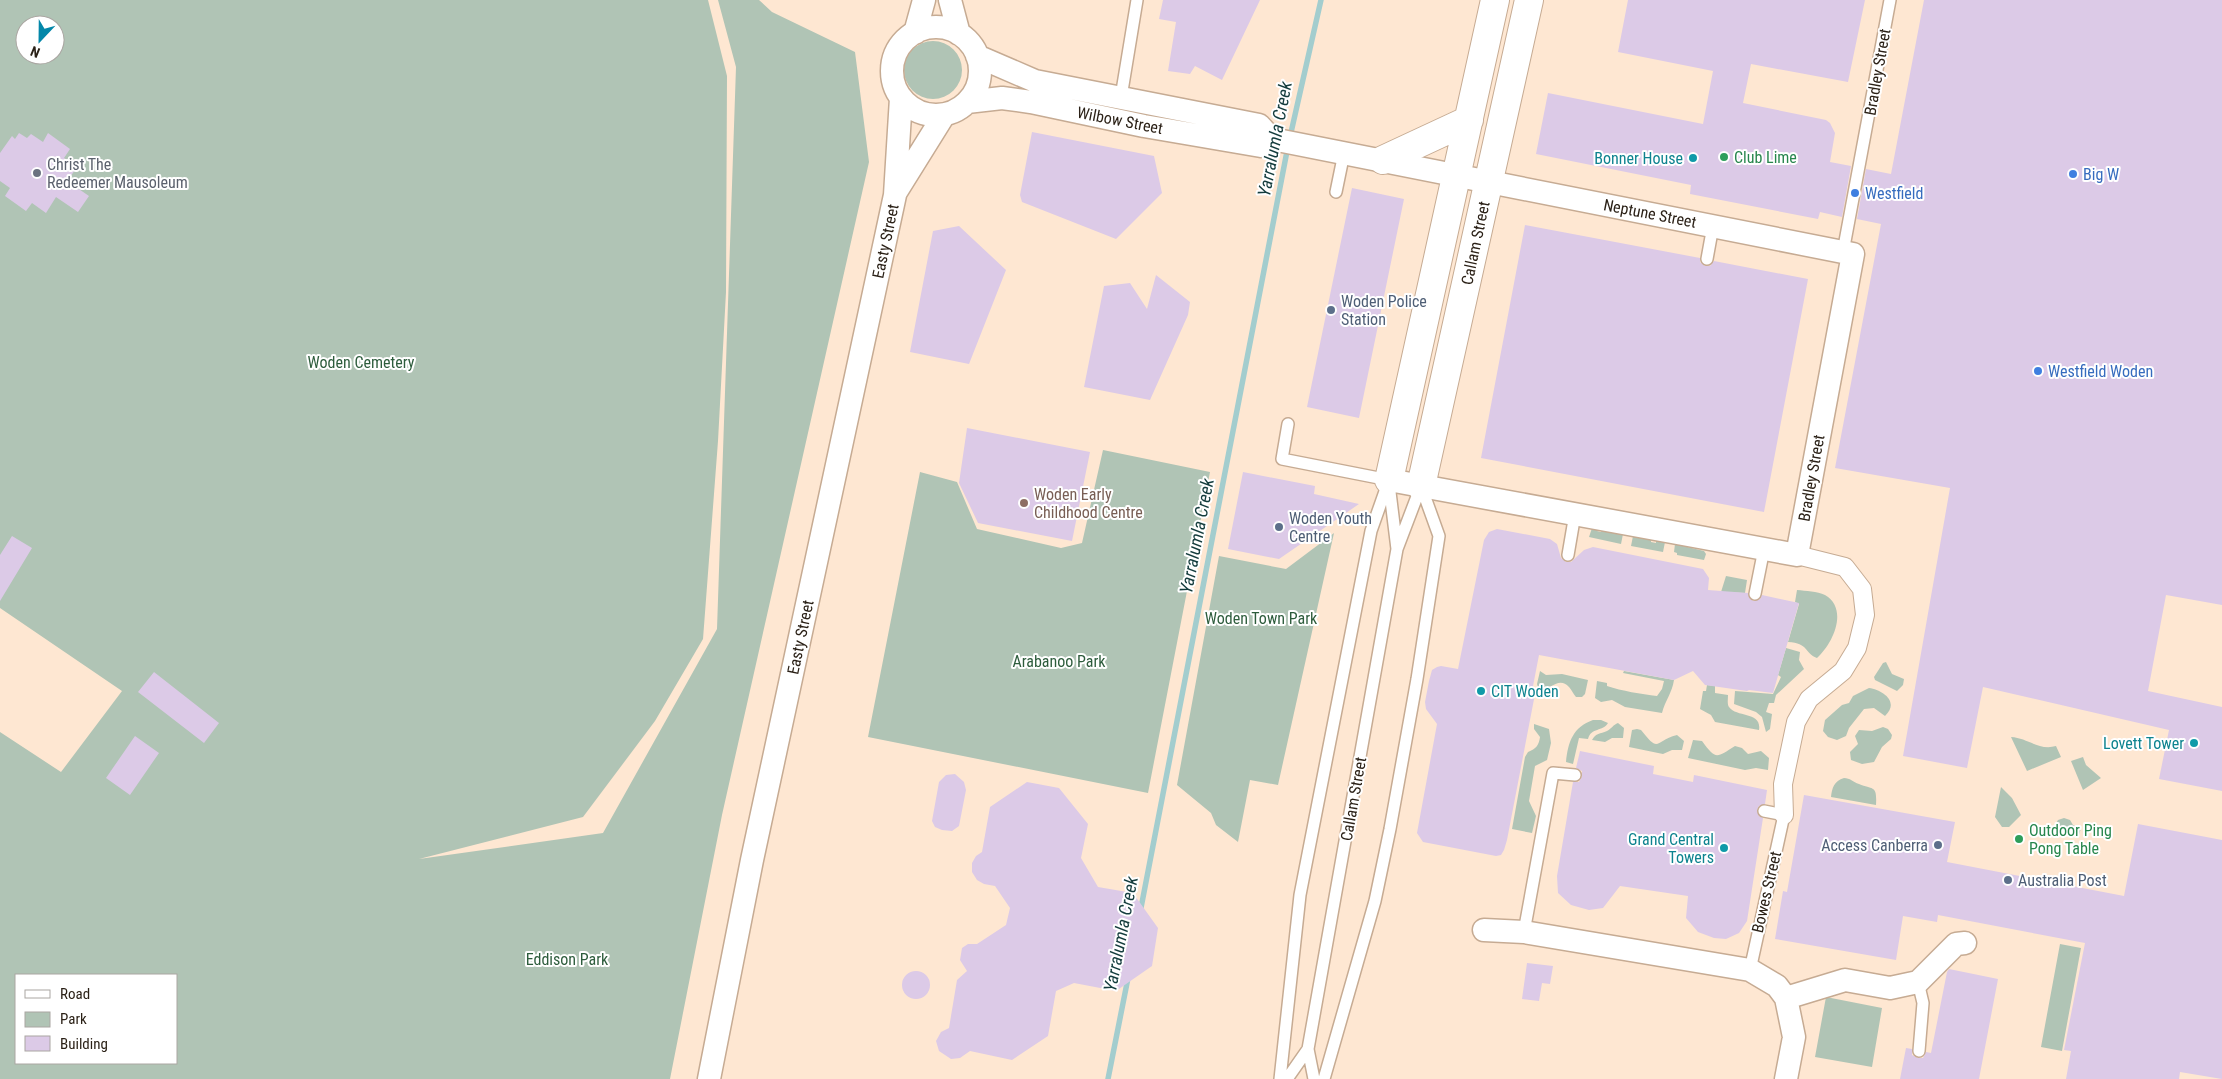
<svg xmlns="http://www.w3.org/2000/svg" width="2222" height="1079" viewBox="0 0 2222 1079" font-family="'Roboto Condensed',sans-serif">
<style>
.green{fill:#b0c4b5;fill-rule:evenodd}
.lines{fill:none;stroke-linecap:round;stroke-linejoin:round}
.stream{stroke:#a3cdce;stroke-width:5.5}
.building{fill:#dccae7}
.service-casing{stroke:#c6ab93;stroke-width:14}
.pedestrian-casing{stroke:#c6ab93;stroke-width:20}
.minor-casing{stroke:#c6ab93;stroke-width:25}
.tertiary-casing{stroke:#c6ab93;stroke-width:30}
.service{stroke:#fff;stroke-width:11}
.pedestrian{stroke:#fff;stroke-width:18}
.minor{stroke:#fff;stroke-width:22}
.tertiary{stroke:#fff;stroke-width:28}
.leisure-dot{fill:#2e9e5b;stroke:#fff;stroke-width:2}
.culture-dot{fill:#0f9aa8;stroke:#fff;stroke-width:2}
.worship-dot{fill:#6b7280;stroke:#fff;stroke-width:2}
.shop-dot{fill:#3f7fe0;stroke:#fff;stroke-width:2}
.service-dot{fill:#5c6f8a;stroke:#fff;stroke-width:2}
.education-dot{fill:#8d6e63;stroke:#fff;stroke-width:2}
.labels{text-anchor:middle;stroke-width:4;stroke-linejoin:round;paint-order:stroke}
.street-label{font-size:16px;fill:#2b2117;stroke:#fff}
.leisure-label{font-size:16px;fill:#27864d;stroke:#fff;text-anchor:start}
.culture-label{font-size:16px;fill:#0d838f;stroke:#fff;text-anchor:end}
.worship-label{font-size:16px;fill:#5b616d;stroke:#fff;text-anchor:start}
.shop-label{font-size:16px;fill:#366cbe;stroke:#fff;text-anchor:start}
.service-label{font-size:16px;fill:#4e5e75;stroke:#fff;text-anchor:start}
.park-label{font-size:16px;fill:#2d5c3c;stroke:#fff}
.education-label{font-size:16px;fill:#785e54;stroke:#fff;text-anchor:start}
.water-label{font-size:18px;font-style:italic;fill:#143c3d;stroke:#fff}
</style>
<rect width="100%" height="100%" fill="#fee7d2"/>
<path class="green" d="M0 0H708L727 76 726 292 718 441 703 639 655 721 583 817 419 859 603 833 717 629 736 67 718 0H759L772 12 855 52 869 162 722 815 670 1079H0V732L61 772 122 691 0 608ZM25 25H55V55H25ZM16 975H176V1063H16Z
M904 70a29 29 0 1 1 58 0a29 29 0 1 1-58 0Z
M1103 450 1210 472 1148 793 868 737 920 472 957 482 977 529 1061 548 1082 543Z
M1592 528 1598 529 1597 531 1601 532 1602 530 1623 534 1621 544 1589 537Z
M1334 533 1278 785 1250 780 1238 842 1216 825 1211 813 1177 785 1219 556 1286 569Z
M1633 536 1651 539V542L1656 543V540L1665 542 1663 552 1631 546Z
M1675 544 1704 551 1706 554 1704 560 1677 555V553L1674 552Z
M1726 576 1747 580 1745 593 1721 592Z
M1797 590C1806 591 1817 591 1825 595 1849 609 1833 644 1817 658 1804 653 1809 643 1788 642L1799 604 1795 602Z
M1786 648 1800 652 1799 660 1804 669 1776 695 1774 703H1769L1766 712 1772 714 1770 729 1766 732 1762 717 1756 712 1734 704 1735 691 1773 694 1781 677 1778 675Z
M1886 662 1892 674 1904 679 1903 685 1897 691 1875 680 1874 677 1883 663Z
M1540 671 1546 675 1562 674 1588 680 1585 694 1582 697H1576C1573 694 1572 690 1569 687 1559 676 1550 690 1539 691L1537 684Z
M1624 671 1674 680C1672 693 1665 701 1662 713L1625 707 1612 700 1601 702 1595 698 1597 681 1607 683V686C1622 691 1641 694 1657 696L1662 689 1664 681 1623 673Z
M1707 685 1715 686V693L1728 695C1728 699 1727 704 1729 707 1737 718 1762 711 1759 730L1715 722 1711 715 1700 709 1703 691H1706Z
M1869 688C1883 690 1900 702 1885 716L1874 708 1864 709 1849 728 1846 736 1837 740 1828 737 1823 731 1825 720 1842 705 1849 703 1853 696Z
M1593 720H1601L1608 723C1603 732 1591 727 1588 739L1579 738 1573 764 1566 762C1568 742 1573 727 1593 720Z
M1618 723 1624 728 1623 738H1612L1605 742 1592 740C1596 733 1600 734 1607 731 1612 728 1613 725 1618 723Z
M1534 724 1549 729 1551 743 1547 760 1535 766 1529 801 1536 816 1532 833 1512 829 1525 757 1528 752C1536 749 1539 745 1540 737L1534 729Z
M1883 727 1888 729 1892 735 1891 739 1882 747 1874 762 1862 764 1851 760 1850 752 1858 744 1855 736 1859 730 1872 731Z
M1637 729 1641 730C1660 754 1654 741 1677 735L1684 741 1682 750H1672L1663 754 1629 747 1632 730Z
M2011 737C2028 738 2039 751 2056 746L2061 757 2027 771Z
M1693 740 1702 741C1716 760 1716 758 1735 746L1742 748 1748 754 1761 751 1769 758 1768 770 1756 768 1745 770 1688 758Z
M2083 757 2086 765 2101 778 2083 790 2071 761Z
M1844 778C1850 778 1853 782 1859 784 1874 790 1877 785 1876 805L1831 797C1832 788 1834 781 1844 778Z
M2001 787 2012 798 2021 815 2009 827H2002L1995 817Z
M2064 818 2070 820 2073 825 2081 828 2079 835 2071 833 2063 836 2058 834 2055 825 2058 820Z
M2060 944 2081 948 2062 1051 2041 1047Z
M1826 997 1882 1008 1872 1067 1815 1057Z"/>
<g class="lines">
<path class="stream" d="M1290 137 1321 0
M1140 913 1288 146
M1108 1079 1128 978"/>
</g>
<path class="building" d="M1163 0H1260L1222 80 1195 66 1190 74 1168 71 1176 22 1159 19Z
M1628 0H1865L1848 82 1751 64 1743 103 1826 120 1830 123 1835 133 1830 162 1851 166 1842 217 1820 212 1818 219 1690 194 1691 185 1536 154 1548 93 1703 124 1713 71 1618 52Z
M1924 0H2222V605L2166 595 2148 691 2222 707V791L2159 779 2169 730 1983 687 1967 768 1903 756 1950 488 1835 468 1881 224 1857 219 1866 169 1891 174Z
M1032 132 1154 156 1162 193 1116 239 1022 202 1020 195Z
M19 133 27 138 31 134 43 142 48 133 70 149 64 158 78 166 67 181 89 196 78 212 56 197 46 213 32 203 26 211 5 196 10 188 0 181V153L12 136 15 139Z
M1352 188 1404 199 1359 418 1307 407Z
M1525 225 1700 258V262L1705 266H1710L1714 261 1808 279 1764 512 1481 458Z
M959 226 1006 270 969 364 910 352 933 231Z
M1156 275 1190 302 1188 315 1150 400 1084 387 1104 286 1130 283 1147 309Z
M967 428 1090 452 1072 541 978 523 959 483Z
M1243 472 1315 486 1314 494 1359 504 1279 559 1228 549Z
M1497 529 1550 539 1557 544 1561 558 1566 562H1571L1584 550 1593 547 1703 569 1709 578 1708 590 1748 593 1750 599 1754 601 1760 599 1762 595 1799 603 1773 693 1749 690 1747 691 1705 685 1693 671 1674 680 1539 655 1533 686 1535 694 1507 840 1504 850 1501 855 1496 856 1423 842 1417 833 1437 724 1426 709 1425 702 1429 681 1432 670 1437 667 1441 666 1458 669 1484 540 1489 532Z
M12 536 32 548 0 601V555Z
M154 672 219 723 204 743 138 692Z
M135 736 159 753 130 795 106 778Z
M1580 751 1654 766 1653 774 1693 782 1694 775 1767 790 1765 804 1759 806 1757 810 1759 816 1763 818 1747 921 1739 933 1726 939 1714 938 1698 932 1686 918 1688 896 1620 886 1603 908 1589 910 1571 905 1558 893 1557 876 1573 782H1579L1582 776V771L1576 768Z
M955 774 964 782 966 790 959 826 952 831 942 830 935 827 932 821 939 782 946 775Z
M1027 782 1059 788 1088 824 1081 858 1098 887 1133 893 1158 928 1152 966 1116 991 1074 983 1056 991 1048 1036 1012 1060 970 1051 960 1058 951 1059 939 1051 936 1041 941 1032 949 1028 957 980 967 971 960 960 962 948 968 944H977L1006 925 1010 908 995 886 984 884 977 880 972 872V863L976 856 982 852 990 807Z
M1804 795 1955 822 1947 862 2124 896 2138 824 2222 840V1079L2180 1072 2179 1079H2066L2071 1051 2064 1050 2085 943 1938 915 1937 922 1903 916 1896 960 1775 939 1783 891 1787 892Z
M1527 963 1553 966 1550 984 1542 983 1539 1001 1522 999Z
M1949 969 1998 979 1979 1079H1900L1906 1048 1912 1049V1055L1918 1058H1923L1926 1052 1931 1053 1947 972Z
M902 985a14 14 0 1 1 28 0a14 14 0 1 1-28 0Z"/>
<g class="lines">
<defs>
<path id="service" d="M1121 97 1137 0
M1336 192 1344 153
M1843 252 1890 0
M1707 259 1713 226
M1288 424 1282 459 1389 480
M1389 484 1397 549 1421 486
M1568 555 1575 514
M1755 594 1764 549
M1524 932 1553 773 1575 775
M1750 970 1784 815 1764 811
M1918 982 1923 1003 1919 1051
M1308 1049 1397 549
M1280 1079 1300 895 1371 531 1389 480
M1287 1079 1308 1049 1314 1079
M1324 1079 1375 901 1390 829 1417 679 1439 536 1421 486"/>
<path id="pedestrian" d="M1784 815 1783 784 1796 722 1809 699 1843 671 1857 648 1865 615 1862 589 1845 567 1797 555"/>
<path id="minor" d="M950 0 959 34
M892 71a44 44 0 1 1 88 0a44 44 0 1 1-88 0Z
M915 33 924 0
M967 102 1002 98 1031 102 1144 126 1261 146 1272 139 1259 125 1035 81 977 56
M1272 139 1853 254 1797 555 1389 480
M896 192 944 115
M1484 930 1524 932 1750 970 1777 986 1786 998 1794 1037 1786 1079
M1786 998 1845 980 1890 988 1918 982 1956 944 1965 943
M709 1079 752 860 895 195 901 98"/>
<path id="tertiary" d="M1383 160 1469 120
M1389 480 1495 0
M1421 486 1529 0"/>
</defs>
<use href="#service" class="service-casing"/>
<use href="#pedestrian" class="pedestrian-casing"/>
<use href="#minor" class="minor-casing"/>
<use href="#tertiary" class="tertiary-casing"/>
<use href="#service" class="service"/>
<use href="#pedestrian" class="pedestrian"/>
<use href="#minor" class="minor"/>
<use href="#tertiary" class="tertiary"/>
</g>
<g class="leisure-dot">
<circle cx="1724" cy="157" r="5"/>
<circle cx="2019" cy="839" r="5"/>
</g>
<g class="culture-dot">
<circle cx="1693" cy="158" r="5"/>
<circle cx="1481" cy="691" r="5"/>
<circle cx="2194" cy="743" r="5"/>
<circle cx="1724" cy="848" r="5"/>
</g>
<circle class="worship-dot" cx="37" cy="173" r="5"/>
<g class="shop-dot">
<circle cx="2073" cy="174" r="5"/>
<circle cx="1855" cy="193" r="5"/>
<circle cx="2038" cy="371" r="5"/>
</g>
<g class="service-dot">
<circle cx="1331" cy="310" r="5"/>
<circle cx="1279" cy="527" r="5"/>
<circle cx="1938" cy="845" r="5"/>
<circle cx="2008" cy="880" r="5"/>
</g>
<circle class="education-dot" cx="1024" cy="503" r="5"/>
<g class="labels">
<g class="street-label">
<text transform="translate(1877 72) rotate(-80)" y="6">Bradley Street</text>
<text transform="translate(1120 120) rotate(11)" y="6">Wilbow Street</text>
<text transform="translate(1650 213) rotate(11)" y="6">Neptune Street</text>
<text transform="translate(885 241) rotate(-78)" y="6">Easty Street</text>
<text transform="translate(1475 243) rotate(-78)" y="6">Callam Street</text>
<text transform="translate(1811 478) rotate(-80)" y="6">Bradley Street</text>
<text transform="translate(800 637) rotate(-78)" y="6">Easty Street</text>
<text transform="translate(1353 799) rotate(-80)" y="6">Callam Street</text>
<text transform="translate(1766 892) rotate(-77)" y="6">Bowes Street</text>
</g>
<g class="leisure-label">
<text x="1734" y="163">Club Lime</text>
<text x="2029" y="836">Outdoor Ping<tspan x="2029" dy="18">Pong Table</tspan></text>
</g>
<g class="culture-label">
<text x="1683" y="164">Bonner House</text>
<text x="1491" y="697" text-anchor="start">CIT Woden</text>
<text x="2184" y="749">Lovett Tower</text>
<text x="1714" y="845">Grand Central<tspan x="1714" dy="18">Towers</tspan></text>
</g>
<g class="worship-label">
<text x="47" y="170">Christ The<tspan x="47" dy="18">Redeemer Mausoleum</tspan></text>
</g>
<g class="shop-label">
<text x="2083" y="180">Big W</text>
<text x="1865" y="199">Westfield</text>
<text x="2048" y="377">Westfield Woden</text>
</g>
<g class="service-label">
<text x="1341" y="307">Woden Police<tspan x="1341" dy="18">Station</tspan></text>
<text x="1289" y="524">Woden Youth<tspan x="1289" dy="18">Centre</tspan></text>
<text x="1928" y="851" text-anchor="end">Access Canberra</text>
<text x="2018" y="886">Australia Post</text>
</g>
<g class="park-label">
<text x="361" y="368">Woden Cemetery</text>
<text x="1261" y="624">Woden Town Park</text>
<text x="1059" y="667">Arabanoo Park</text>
<text x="567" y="965">Eddison Park</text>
</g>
<g class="education-label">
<text x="1034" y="500">Woden Early<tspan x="1034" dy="18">Childhood Centre</tspan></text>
</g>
<g class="water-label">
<text transform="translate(1275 139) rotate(-79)" y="6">Yarralumla Creek</text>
<text transform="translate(1197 536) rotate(-79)" y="6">Yarralumla Creek</text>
<text transform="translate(1121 934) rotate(-79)" y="6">Yarralumla Creek</text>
</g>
</g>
<rect x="15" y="974" width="162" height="90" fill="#ffffff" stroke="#aaa6a2"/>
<rect x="25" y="990" width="25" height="8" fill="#ffffff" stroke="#aaa6a2"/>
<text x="60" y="999" font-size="15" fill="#2b2117">Road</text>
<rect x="25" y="1012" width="25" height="15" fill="#b0c4b5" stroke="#aaa6a2"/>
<text x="60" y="1024" font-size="15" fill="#2b2117">Park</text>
<rect x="25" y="1036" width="25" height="15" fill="#dccae7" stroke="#aaa6a2"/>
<text x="60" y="1049" font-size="15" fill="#2b2117">Building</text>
<g transform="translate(40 40) rotate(202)"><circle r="24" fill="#ffffff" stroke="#aaa6a2"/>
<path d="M0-4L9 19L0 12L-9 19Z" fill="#0387a9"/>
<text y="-8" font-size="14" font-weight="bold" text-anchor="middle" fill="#2b2117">N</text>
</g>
</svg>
